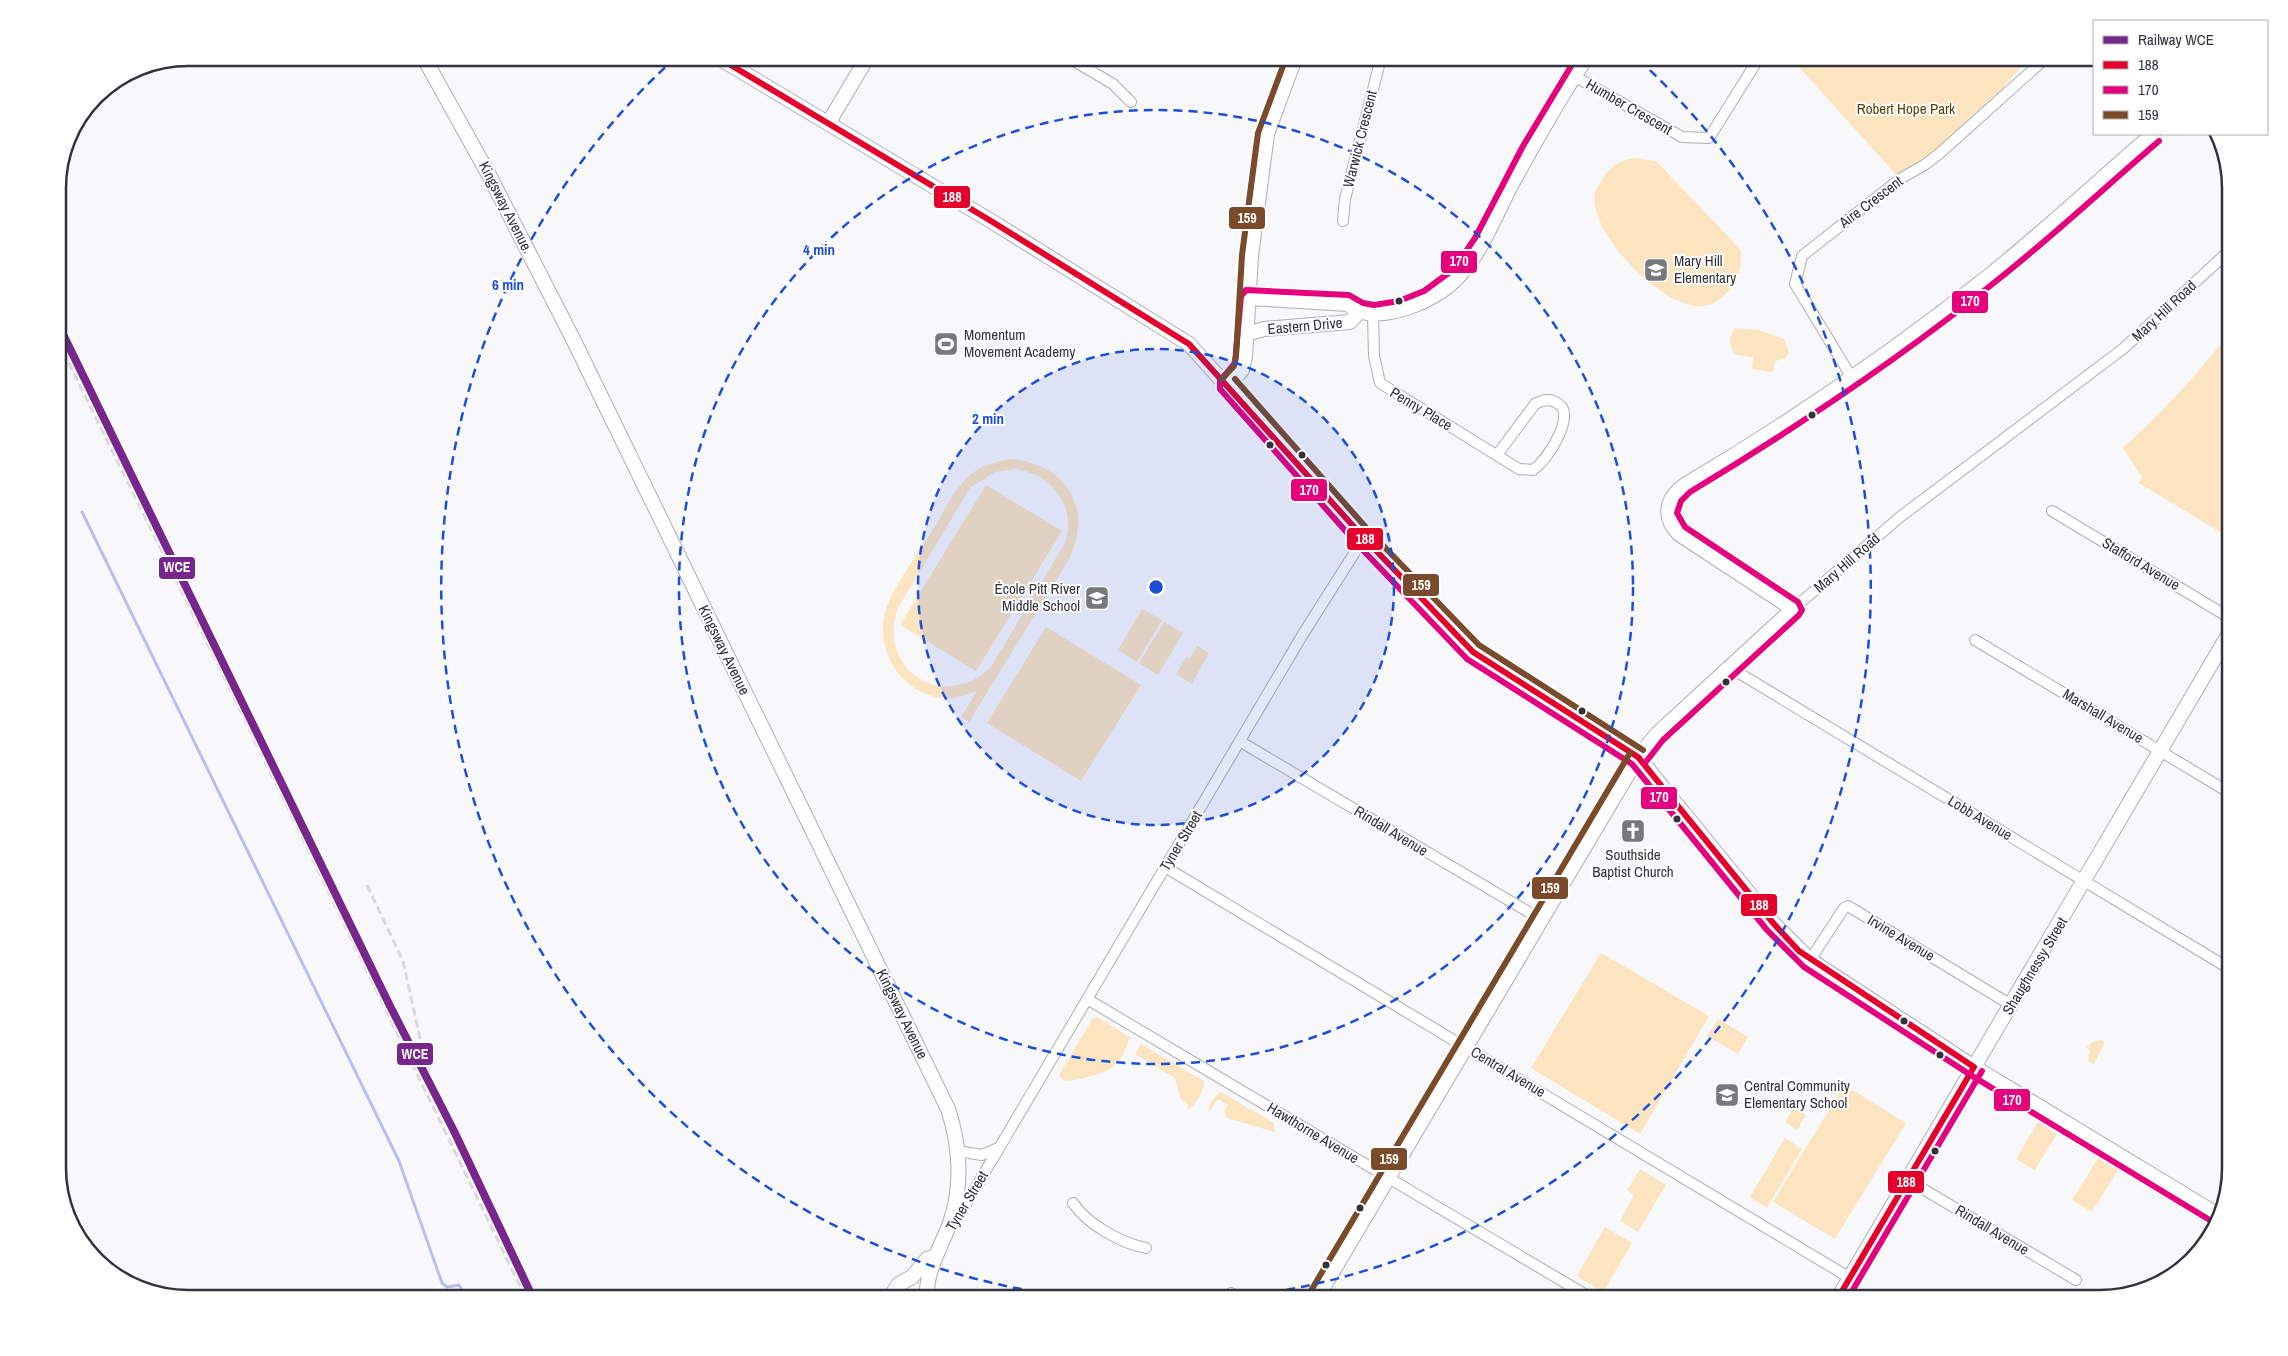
<svg xmlns="http://www.w3.org/2000/svg" width="2288" height="1356" viewBox="0 0 2288 1356" font-family="'Archivo Narrow',sans-serif">
<style>
.green{fill:#fce4c0;fill-rule:evenodd}
.lines{fill:none;stroke-linecap:round;stroke-linejoin:round}
.stream{stroke:#bdbcf0;stroke-width:3}
.street-casing{stroke:#aeaeb4;stroke-width:12}
.secondary-casing{stroke:#aeaeb4;stroke-width:16}
.street{stroke:#fefefe;stroke-width:10}
.secondary{stroke:#fefefe;stroke-width:14}
.rail{stroke:#d9d9db;stroke-width:3;stroke-dasharray:8 4;stroke-linecap:butt}
.bus-1-casing{stroke:#fff;stroke-width:10}
.bus-2-casing{stroke:#fff;stroke-width:10}
.bus-3-casing{stroke:#fff;stroke-width:10}
.bus-1{stroke:#e4002b;stroke-width:6}
.bus-2{stroke:#e5007d;stroke-width:6}
.bus-3{stroke:#7a4b2a;stroke-width:6}
.rail-1-casing{stroke:#fff;stroke-width:11}
.rail-1{stroke:#77278b;stroke-width:8}
.ring{fill:none;stroke:#1d4ed8;stroke-width:2.5;stroke-dasharray:9 6}
.bus-dot{fill:#32323b;stroke:#fff;stroke-width:2}
.labels{text-anchor:middle;stroke-width:4;stroke-linejoin:round;paint-order:stroke}
.street-label{font-size:15px;fill:#32323b;stroke:#fff}
.park-label{font-size:15px;fill:#5c3e00;stroke:#fff}
.poi-label{font-size:15px;fill:#32323b;stroke:#fff;text-anchor:start}
.rim{fill:none;stroke:#32323b;stroke-width:2.5}
.centre{fill:#1d4ed8;stroke:#fff;stroke-width:2.5}
.ring-label{font-size:15px;text-anchor:middle;font-weight:bold;fill:#1d4ed8;stroke:#fff;stroke-width:4;stroke-linejoin:round;paint-order:stroke}
.line-badge{stroke:#fff;stroke-width:2}
.badge-label{font-size:14px;text-anchor:middle;font-weight:bold;fill:#fff}
</style>
<rect width="100%" height="100%" fill="#f8f8fb"/>
<path class="green" d="M1791 58H2029L2005 85 2010 91 1900 179Z
M1636 158 1656 161 1741 250C1742 269 1738 285 1722 297 1716 302 1710 306 1702 306 1664 310 1587 232 1595 193 1597 187 1601 181 1604 176 1613 164 1622 160 1636 158Z
M1734 328 1759 330 1784 339 1789 353 1784 359 1775 361 1773 372 1752 369 1753 357 1736 355C1728 344 1729 340 1734 328Z
M2230 332V538L2139 483 2142 477 2123 448C2165 410 2196 376 2230 332Z
M1012 459C1068 465 1093 509 1069 559L969 722 961 717 977 691C970 693 962 697 955 698 907 703 872 653 886 610 893 586 919 553 932 531 943 513 954 489 970 475 982 465 997 461 1012 459ZM1016 469C1052 475 1077 506 1065 543L991 667C944 713 876 670 898 608L970 488 995 472Z
M986 485 1062 531 976 671 900 625Z
M1142 609 1162 620 1137 662 1118 650Z
M1164 622 1183 633 1158 675 1139 663Z
M1046 627 1141 685 1081 781 987 723Z
M1197 646 1209 653 1192 684 1176 674 1186 657 1190 659Z
M1601 953 1709 1016 1640 1134 1531 1068Z
M1097 1017 1130 1037C1120 1065 1115 1070 1087 1077 1079 1079 1071 1082 1063 1080L1059 1075 1093 1018Z
M1718 1019 1748 1037 1738 1054 1707 1036Z
M2101 1040 2105 1042 2094 1064 2088 1061 2090 1050 2086 1048 2094 1041Z
M1141 1044 1204 1081C1205 1091 1195 1106 1187 1110L1188 1105 1181 1100 1175 1078 1135 1054Z
M1844 1085 1906 1123 1835 1239 1773 1202Z
M1221 1092 1274 1123 1275 1132 1227 1118 1224 1111 1228 1105 1218 1099 1209 1112C1207 1105 1215 1095 1221 1092Z
M1798 1100 1805 1104 1801 1111 1806 1115 1797 1130 1785 1122Z
M2038 1122 2057 1134 2035 1170 2016 1159Z
M1785 1138 1802 1149 1767 1208 1750 1197Z
M2098 1158 2118 1170 2092 1212 2072 1200Z
M1640 1169 1666 1185 1638 1232 1620 1221 1634 1195 1627 1190Z
M1605 1227 1632 1243 1603 1292 1577 1276Z"/>
<g class="lines">
<path class="stream" d="M58 465 63 477
M82 512 399 1161 442 1283 447 1287 459 1285 466 1298"/>
<defs>
<path id="street" d="M1069 58 1113 84 1131 102
M1574 76 1682 137 1709 138 1759 58
M1343 221 1345 199 1381 58
M1373 313 1374 356 1380 383 1519 469 1533 470C1547 460 1571 423 1562 407 1554 399 1545 398 1535 404L1497 455
M1852 378 1795 284 1802 256 1900 179 1926 164 1940 153 2046 58
M2052 511 2230 618
M1793 609 1900 517 2124 348 2230 250
M1975 640 2230 793
M1729 667 2230 969
M1241 742 1542 920
M1165 867 1850 1278
M1810 960 1844 908 1848 906 2011 1005
M1087 999 1591 1298
M958 1151 982 1155 998 1148
M1908 1180 2076 1280
M1073 1203C1088 1225 1121 1243 1146 1248
M953 1226 1303 634 1364 538
M2201 1245 2217 1219
M1231 1293 1241 1298"/>
<path id="secondary" d="M424 58 489 175 573 339 948 1109C960 1145 963 1186 950 1223 941 1247 925 1272 927 1298
M719 58 991 221 1189 344 1364 538 1473 652 1638 757 1774 924 1810 960 1974 1067 2218 1215
M829 122 867 58
M1250 298 1348 304C1352 307 1356 311 1361 312 1393 319 1439 299 1460 275 1484 248 1496 213 1513 182 1536 140 1560 98 1586 58
M1247 334 1264 329 1350 322 1359 312
M1228 385 1242 370 1245 357 1251 256 1267 134 1295 58
M892 1298 893 1293 899 1284 912 1277 927 1259 934 1257
M1317 1298 1638 757 1657 734 1793 609 1679 534C1662 517 1666 498 1685 485 1791 422 1893 352 1990 275 2046 230 2098 181 2153 134
M1838 1298 2230 632"/>
</defs>
<use href="#street" class="street-casing"/>
<use href="#secondary" class="secondary-casing"/>
<use href="#street" class="street"/>
<use href="#secondary" class="secondary"/>
<path class="rail" d="M58 341 227 683 526 1298
M367 885 403 961 424 1056 432 1081 454 1131"/>
<defs>
<path id="bus-1" d="M719 58 991 221 1189 344 1364 538 1473 652 1638 757 1774 924 1799 951 1974 1067
M1838 1298 1974 1067"/>
<path id="bus-2" d="M1576 58 1523 146 1475 238 1454 269 1424 291 1399 301 1374 305 1363 303 1349 295 1246 290 1241 296 1235 363 1220 381V389L1357 544 1467 659 1632 764 1767 930 1804 967 1969 1074 2213 1222
M1645 763 1663 740 1799 615 1802 610 1798 602 1685 527 1677 513 1681 501 1690 492C1796 428 1899 359 1995 282 2052 237 2104 188 2159 141
M1848 1298 1982 1071"/>
<path id="bus-3" d="M1222 379 1234 366 1236 356 1242 255 1258 133 1286 58
M1235 379 1370 532 1479 645 1643 750
M1309 1294 1630 753"/>
</defs>
<use href="#bus-1" class="bus-1-casing"/>
<use href="#bus-2" class="bus-2-casing"/>
<use href="#bus-3" class="bus-3-casing"/>
<use href="#bus-1" class="bus-1"/>
<use href="#bus-2" class="bus-2"/>
<use href="#bus-3" class="bus-3"/>
<defs>
<path id="rail-1" d="M58 324 389 1004 454 1131 533 1298"/>
</defs>
<use href="#rail-1" class="rail-1-casing"/>
<use href="#rail-1" class="rail-1"/>
</g>
<circle cx="1156" cy="587" r="238" fill="#1d4ed8" fill-opacity=".12"/>
<g class="ring">
<circle cx="1156" cy="587" r="238"/>
<circle cx="1156" cy="587" r="477"/>
<path d="M1081 1298A715 715 0 0 1 673 60M1639 60A715 715 0 0 1 1231 1298"/>
</g>
<defs>
<symbol id="school-square" viewBox="-11 -11 22 22"><rect x="-9" y="-9" width="18" height="18" rx="4" fill="#77777e" stroke="#fff"/><path d="M0-5L7-2L0 1L-7-2ZM-4 1L0 2.5L4 1V4Q0 6-4 4Z" fill="#fff"/></symbol>
<symbol id="stadium-square" viewBox="-11 -11 22 22"><rect x="-9" y="-9" width="18" height="18" rx="4" fill="#77777e" stroke="#fff"/><path d="M0-5a6.5 5 0 1 0 0 10a6.5 5 0 1 0 0-10ZM-3.5-1.8h7v3.6h-7Z" fill="#fff"/></symbol>
<symbol id="church-square" viewBox="-11 -11 22 22"><rect x="-9" y="-9" width="18" height="18" rx="4" fill="#77777e" stroke="#fff"/><path d="M-1.2-6h2.4v3.5h3.3v2.4h-3.3V6h-2.4V-.1h-3.3v-2.4h3.3Z" fill="#fff"/></symbol>
</defs>
<g fill-rule="evenodd">
<use href="#school-square" x="1642" y="256" width="28" height="28"/>
<use href="#stadium-square" x="932" y="330" width="28" height="28"/>
<use href="#school-square" x="1083" y="584" width="28" height="28"/>
<use href="#church-square" x="1619" y="817" width="28" height="28"/>
<use href="#school-square" x="1713" y="1081" width="28" height="28"/>
</g>
<g class="bus-dot">
<circle cx="1399" cy="301" r="4.5"/>
<circle cx="1812" cy="415" r="4.5"/>
<circle cx="1270" cy="445" r="4.5"/>
<circle cx="1302" cy="455" r="4.5"/>
<circle cx="1726" cy="682" r="4.5"/>
<circle cx="1582" cy="711" r="4.5"/>
<circle cx="1677" cy="819" r="4.5"/>
<circle cx="1904" cy="1021" r="4.5"/>
<circle cx="1940" cy="1055" r="4.5"/>
<circle cx="1935" cy="1151" r="4.5"/>
<circle cx="1360" cy="1208" r="4.5"/>
<circle cx="1326" cy="1265" r="4.5"/>
</g>
<g class="labels">
<g class="street-label">
<text transform="translate(1629 107) rotate(30)" y="5">Humber Crescent</text>
<text transform="translate(1360 139) rotate(-76)" y="5">Warwick Crescent</text>
<text transform="translate(1871 202) rotate(-37)" y="5">Aire Crescent</text>
<text transform="translate(505 206) rotate(63)" y="5">Kingsway Avenue</text>
<text transform="translate(2164 311) rotate(-43)" y="5">Mary Hill Road</text>
<text transform="translate(1305 326) rotate(-5)" y="5">Eastern Drive</text>
<text transform="translate(1421 409) rotate(31)" y="5">Penny Place</text>
<text transform="translate(1847 563) rotate(-41)" y="5">Mary Hill Road</text>
<text transform="translate(2141 564) rotate(31)" y="5">Stafford Avenue</text>
<text transform="translate(724 650) rotate(64)" y="5">Kingsway Avenue</text>
<text transform="translate(2103 716) rotate(31)" y="5">Marshall Avenue</text>
<text transform="translate(1980 818) rotate(31)" y="5">Lobb Avenue</text>
<text transform="translate(1391 831) rotate(31)" y="5">Rindall Avenue</text>
<text transform="translate(1181 841) rotate(-59)" y="5">Tyner Street</text>
<text transform="translate(1901 938) rotate(31)" y="5">Irvine Avenue</text>
<text transform="translate(2035 966) rotate(-59)" y="5">Shaughnessy Street</text>
<text transform="translate(902 1014) rotate(64)" y="5">Kingsway Avenue</text>
<text transform="translate(1508 1072) rotate(31)" y="5">Central Avenue</text>
<text transform="translate(1313 1133) rotate(31)" y="5">Hawthorne Avenue</text>
<text transform="translate(967 1201) rotate(-59)" y="5">Tyner Street</text>
<text transform="translate(1992 1230) rotate(31)" y="5">Rindall Avenue</text>
</g>
<g class="park-label">
<text x="1906" y="114">Robert Hope Park</text>
</g>
<g class="poi-label">
<text x="1674" y="266">Mary Hill<tspan x="1674" dy="17">Elementary</tspan></text>
<text x="964" y="340">Momentum<tspan x="964" dy="17">Movement Academy</tspan></text>
<text x="1080" y="594" text-anchor="end">École Pitt River<tspan x="1080" dy="17">Middle School</tspan></text>
<text x="1633" y="860" text-anchor="middle">Southside<tspan x="1633" dy="17">Baptist Church</tspan></text>
<text x="1744" y="1091">Central Community<tspan x="1744" dy="17">Elementary School</tspan></text>
</g>
</g>
<path d="M0 0H2288V1356H0ZM188 66H2100A122 122 0 0 1 2222 188V1168A122 122 0 0 1 2100 1290H188A122 122 0 0 1 66 1168V188A122 122 0 0 1 188 66Z" fill="#fff" fill-rule="evenodd"/>
<path class="rim" d="M188 66H2100A122 122 0 0 1 2222 188V1168A122 122 0 0 1 2100 1290H188A122 122 0 0 1 66 1168V188A122 122 0 0 1 188 66Z"/>
<circle cx="1156" cy="587" r="8" class="centre"/>
<g class="ring-label">
<text x="819" y="255">4 min</text>
<text x="508" y="290">6 min</text>
<text x="988" y="424">2 min</text>
</g>
<g class="line-badge">
<rect x="933" y="185" width="38" height="24" rx="5" fill="#e4002b"/>
<rect x="1228" y="206" width="38" height="24" rx="5" fill="#7a4b2a"/>
<rect x="1440" y="250" width="38" height="24" rx="5" fill="#e5007d"/>
<rect x="1951" y="290" width="38" height="24" rx="5" fill="#e5007d"/>
<rect x="1290" y="478" width="38" height="24" rx="5" fill="#e5007d"/>
<rect x="1346" y="527" width="38" height="24" rx="5" fill="#e4002b"/>
<rect x="158" y="556" width="38" height="24" rx="5" fill="#77278b"/>
<rect x="1402" y="573" width="38" height="24" rx="5" fill="#7a4b2a"/>
<rect x="1640" y="786" width="38" height="24" rx="5" fill="#e5007d"/>
<rect x="1531" y="876" width="38" height="24" rx="5" fill="#7a4b2a"/>
<rect x="1740" y="893" width="38" height="24" rx="5" fill="#e4002b"/>
<rect x="396" y="1042" width="38" height="24" rx="5" fill="#77278b"/>
<rect x="1993" y="1088" width="38" height="24" rx="5" fill="#e5007d"/>
<rect x="1370" y="1147" width="38" height="24" rx="5" fill="#7a4b2a"/>
<rect x="1887" y="1170" width="38" height="24" rx="5" fill="#e4002b"/>
</g>
<g class="badge-label">
<text x="952" y="202">188</text>
<text x="1247" y="223">159</text>
<text x="1459" y="266">170</text>
<text x="1970" y="306">170</text>
<text x="1309" y="495">170</text>
<text x="1365" y="544">188</text>
<text x="177" y="572">WCE</text>
<text x="1421" y="590">159</text>
<text x="1659" y="802">170</text>
<text x="1550" y="893">159</text>
<text x="1759" y="910">188</text>
<text x="415" y="1059">WCE</text>
<text x="2012" y="1105">170</text>
<text x="1389" y="1164">159</text>
<text x="1906" y="1187">188</text>
</g>
<rect x="2093" y="20" width="175" height="115" fill="#ffffff" stroke="#adadb1"/>
<rect x="2103" y="36" width="25" height="8" fill="#77278b" stroke="#adadb1"/>
<text x="2138" y="45" font-size="15" fill="#32323b">Railway WCE</text>
<rect x="2103" y="61" width="25" height="8" fill="#e4002b" stroke="#adadb1"/>
<text x="2138" y="70" font-size="15" fill="#32323b">188</text>
<rect x="2103" y="86" width="25" height="8" fill="#e5007d" stroke="#adadb1"/>
<text x="2138" y="95" font-size="15" fill="#32323b">170</text>
<rect x="2103" y="111" width="25" height="8" fill="#7a4b2a" stroke="#adadb1"/>
<text x="2138" y="120" font-size="15" fill="#32323b">159</text>
</svg>
